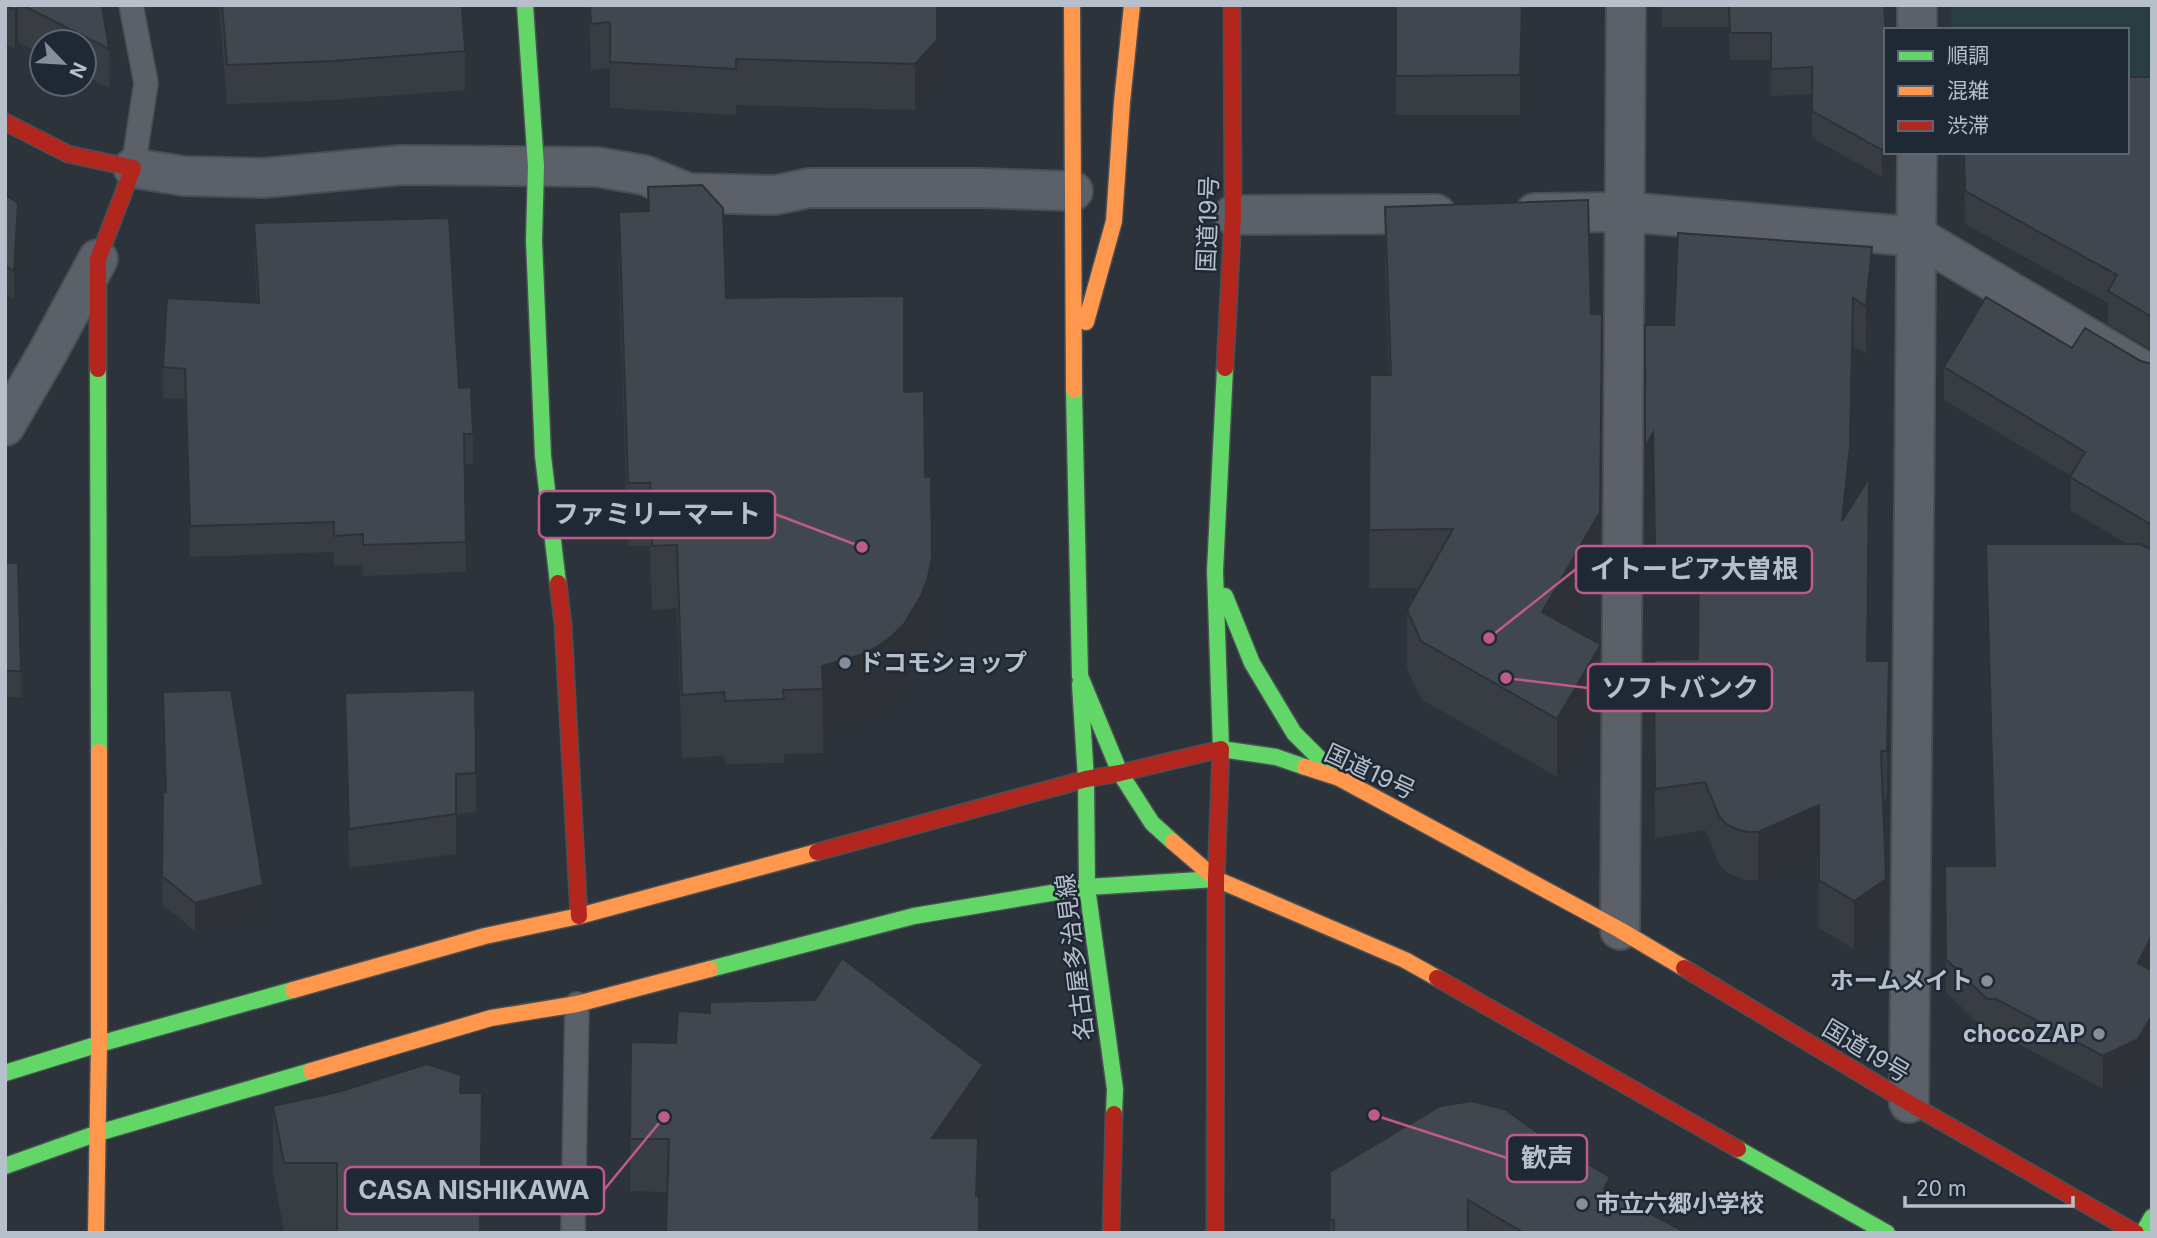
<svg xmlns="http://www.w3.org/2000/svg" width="2157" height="1238" viewBox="0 0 2157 1238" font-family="Inter,'Noto Sans JP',sans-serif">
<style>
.green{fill:#293e41}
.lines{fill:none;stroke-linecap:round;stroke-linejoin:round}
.lane-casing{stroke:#4a4f55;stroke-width:26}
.street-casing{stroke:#4a4f55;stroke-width:42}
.fast-casing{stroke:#4a4f55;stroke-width:19}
.slow-casing{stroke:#4a4f55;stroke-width:19}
.jam-casing{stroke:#4a4f55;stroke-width:19}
.lane{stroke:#5c6169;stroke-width:23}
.street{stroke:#5c6169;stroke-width:38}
.fast{stroke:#63d668;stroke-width:16}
.slow{stroke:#ff974d;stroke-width:16}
.jam{stroke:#b3261e;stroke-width:16}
.wall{fill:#383d43}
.shaded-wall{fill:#2e3237}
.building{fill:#41474e;stroke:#2e3237;stroke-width:2}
.poi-dot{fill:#868e99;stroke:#1f2936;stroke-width:2.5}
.labels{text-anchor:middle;stroke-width:5;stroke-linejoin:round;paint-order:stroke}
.street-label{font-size:24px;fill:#b7bfcb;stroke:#1f2936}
.poi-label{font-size:24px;font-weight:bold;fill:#b7bfcb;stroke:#1f2936;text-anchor:start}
.leader{fill:none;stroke:#be5b88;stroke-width:2.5}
.callout-dot{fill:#be5b88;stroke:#1f2936;stroke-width:2.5}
.callout{fill:#1f2936;stroke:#be5b88;stroke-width:2.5}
.callout-label{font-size:26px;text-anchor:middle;font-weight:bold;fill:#b7bfcb}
</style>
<rect width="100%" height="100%" fill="#2c333b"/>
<path class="green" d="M1951 5H2152V89L2127 87V30H1951Z"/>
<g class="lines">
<defs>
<path id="lane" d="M131 5 146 83 133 168
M573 1233 577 1004"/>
<path id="street" d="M1917 5V30
M133 168 184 176 263 178 402 165 597 167 644 175 688 193 775 195 809 188H980L1073 191
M1535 213 1626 212 1918 237 2152 376
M1233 215 1436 214
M5 426 48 352 98 259
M1620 930 1626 5
M1909 1103 1917 152"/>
<path id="fast" d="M525 5 536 166 534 240 543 456 558 583
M1225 368 1215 571 1221 749 1276 757 1305 767
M98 369 99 752
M1074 390 1080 676 1120 773 1152 823 1173 842
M1225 596 1252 663 1294 733 1333 772
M1080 684 1086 779 1087 887 1115 1089 1114 1114
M710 969 914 916 1087 887 1216 879
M5 1073 99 1044 293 990
M1738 1149 1887 1233
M5 1166 98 1133 311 1071
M2143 1233 2152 1217"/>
<path id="slow" d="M1072 5 1074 390
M1086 322 1114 221 1122 102 1132 5
M1305 767 1339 778 1620 930 1684 968
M1173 842 1216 879 1405 960 1437 978
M293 990 485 936 579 916 817 852
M311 1071 491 1018 577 1004 710 969
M96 1233 99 1044V752"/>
<path id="jam" d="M5 122 68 154 133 168 98 259V369
M1225 368 1233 215 1232 5
M558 583 563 624 579 916
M817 852 1086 779 1120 773 1221 749
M1684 968 1909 1103 2136 1233
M1437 978 1738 1149
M1111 1233 1114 1114
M1215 1233 1216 879 1221 749"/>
</defs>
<use href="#lane" class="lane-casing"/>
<use href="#street" class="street-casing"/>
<use href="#fast" class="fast-casing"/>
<use href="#slow" class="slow-casing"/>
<use href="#jam" class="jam-casing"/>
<use href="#lane" class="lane"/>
<use href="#street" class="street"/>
<use href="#fast" class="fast"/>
<use href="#slow" class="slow"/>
<use href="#jam" class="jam"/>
</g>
<path class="wall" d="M5 5H102L109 49V88L84 75V42H42V54L18 42 15 49 5 44Z
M219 5H462L465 51V90L333 100 227 104Z
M589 5H937V86L915 110 736 105V115L610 108V68L591 70Z
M1396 5H1522L1520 115H1396Z
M1662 5H1884L1886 152 1895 158 1882 177 1812 138V94L1771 96V60H1730L1729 27H1662Z
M2152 77V350L2108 324V303L1965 224 1964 152Z
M648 187 726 298 904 392 925 477 932 622 928 641 921 659 904 687 892 699 877 711 860 718 823 729V753L784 754V763L725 764 724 756 682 758 677 608 652 610 650 546H628L619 275V212L648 211Z
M5 195 18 231 14 299 5 294Z
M1385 207 1600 570 1568 626 1600 644V704L1557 777 1421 699 1407 668V610L1420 588H1369L1370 375H1389L1385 265Z
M254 223 459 388 473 434V464H465L466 572 363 576V565L334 566V552L190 557 185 399 163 398V367L257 303 254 254Z
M1872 295 1866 354 1853 346 1850 495 1849 511 1869 526 1867 661 1889 709 1887 799H1883L1886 927 1854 949 1819 928V854L1758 880H1747L1736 877 1726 872 1719 864 1705 830 1655 838 1654 660 1698 659 1699 594 1655 595 1653 481 1645 495 1674 325Z
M2072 348 2152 364V969L2138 1073 2103 1089 1996 1032H1987L1946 992 1945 866H1994L1986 544H2127L2070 510 2071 476 1944 400V367Z
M5 563 21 671V697H5Z
M163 692 263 914 195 931 162 904 163 792H165Z
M345 693 476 773V812L456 814V854L349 868Z
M5 846 8 870 7 930H5Z
M631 1042 983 1117 968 1138 667 1192 630 1191Z
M461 1093 482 1161 481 1233H337V1232L284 1231 273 1174V1106Z
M1330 1172 1610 1192 1687 1233H1330Z"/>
<path class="shaded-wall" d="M18 5V42L15 49V10Z
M1522 5 1520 115V75Z
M937 40V86L915 110V64Z
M1886 144V152H1896L1895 158 1882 177V150Z
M18 203V231L14 299V271Z
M1872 247V295L1866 354V306Z
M1853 298 1850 495 1842 570V521Z
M1602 372 1600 570 1542 670V612Z
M1653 433V481L1645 495V447Z
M932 558V622L928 641 921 659 904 687 892 699 877 711 860 718 823 729 822 666Z
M1600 646V704L1557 777V719Z
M1889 661V709L1887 799V751Z
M1819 805V854L1758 880V832Z
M1886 879V927L1854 949V901Z
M263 885V914L195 931V903Z
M2152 935V969L2138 996V963Z
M2152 1015V1048L2138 1073 2103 1089V1056Z
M983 1065V1117L932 1190V1138Z
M482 1093 481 1233H480Z
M978 1138V1191L977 1233 976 1196Z
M1610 1177V1211L1604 1189Z"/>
<path class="building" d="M6 5H18L15 10Z
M22 5H102L109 49Z
M222 5H462L465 51 333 61 227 65Z
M590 5H937V40L915 64 736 59V69L610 62V22L591 24Z
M1396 5H1522L1520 75 1396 76Z
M1729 5H1884L1886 35V144L1882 150 1812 111V67L1771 69V33H1730Z
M2127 77H2152V317L2108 291 2117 275 1965 191 1964 152H2127Z
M702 185 723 208 726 298 904 296V392L924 391 925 477 931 476 932 558 928 577 921 596 904 624 892 636 877 647 860 655 822 666 823 689 783 690 784 699 725 701 724 692 682 695 677 545 652 546 650 483H628L619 212 649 211 648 187Z
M5 195 18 203 14 271 5 266Z
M1588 200 1591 314H1602L1600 512 1542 612 1600 644V646L1557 719 1421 641 1407 610 1453 529 1369 530 1370 375H1391L1385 207Z
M449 218 459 388 471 387 473 434H464L466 542 363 545V534L334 536V522L190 526 185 369 163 367 167 298 259 303 254 223Z
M1678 233 1872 247 1866 306 1853 298 1850 446 1842 521 1869 478 1867 661H1889L1887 751H1881L1886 879 1854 901 1819 880V805L1758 832H1747L1736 829 1726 824 1719 816 1705 782 1655 789 1654 660 1698 659 1699 546H1655L1653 433 1645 447V325H1674Z
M1986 297 2072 348 2085 328 2141 361 2152 364V525L2070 477 2085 452 1944 367Z
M1986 544H2140L2152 550V935L2138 963 2152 971V1015L2138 1039 2103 1056 1996 999H1987L1946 959 1945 866H1995Z
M5 563H18L21 671H5Z
M231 690 263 885 195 903 162 876 163 792H166L163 692Z
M475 690 476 773 456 774V814L349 829 345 693Z
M5 846H8L7 907H5Z
M842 958 983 1065 932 1138H978L976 1196H979V1233H666L669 1139H630L631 1042 676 1043 678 1011 710 1013V1002L815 1000Z
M427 1064 461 1075 460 1093H482L480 1233H337V1163H284L273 1106 338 1092Z
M1472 1101 1506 1110 1549 1141 1610 1177 1604 1189 1687 1233H1524L1468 1200V1233H1334V1220H1330V1172L1440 1106Z"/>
<g class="poi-dot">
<circle cx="845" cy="663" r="7"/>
<circle cx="1987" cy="981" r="7"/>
<circle cx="2099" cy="1034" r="7"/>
<circle cx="1582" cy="1204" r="7"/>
</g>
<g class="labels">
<g class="street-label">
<text transform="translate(1208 224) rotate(-88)" y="8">国道19号</text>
<text transform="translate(1370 772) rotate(25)" y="8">国道19号</text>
<text transform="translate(1075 957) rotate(-97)" y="8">名古屋多治見線</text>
<text transform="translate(1866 1051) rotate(31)" y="8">国道19号</text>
</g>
<g class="poi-label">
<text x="859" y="671">ドコモショップ</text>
<text x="1973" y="989" text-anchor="end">ホームメイト</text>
<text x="2085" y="1042" text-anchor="end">chocoZAP</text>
<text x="1596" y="1212">市立六郷小学校</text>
</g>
</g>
<path class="leader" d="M862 547L775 514M1489 638L1576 569M1506 678L1588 688M1374 1115L1507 1158M664 1117L604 1190"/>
<g class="callout-dot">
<circle cx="862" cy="547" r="7"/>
<circle cx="1489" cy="638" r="7"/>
<circle cx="1506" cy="678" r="7"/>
<circle cx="1374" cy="1115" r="7"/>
<circle cx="664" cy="1117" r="7"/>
</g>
<g class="callout">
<rect x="539" y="491" width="236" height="47" rx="7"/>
<rect x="1576" y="546" width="236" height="47" rx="7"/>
<rect x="1588" y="664" width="184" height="47" rx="7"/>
<rect x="1507" y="1135" width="80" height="47" rx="7"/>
<rect x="345" y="1167" width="259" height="47" rx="7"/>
</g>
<g class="callout-label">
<text x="657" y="523">ファミリーマート</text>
<text x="1694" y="578">イトーピア大曽根</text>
<text x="1680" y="697">ソフトバンク</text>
<text x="1547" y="1167">歓声</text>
<text x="474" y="1199">CASA NISHIKAWA</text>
</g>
<rect width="2157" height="1238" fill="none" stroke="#b7bfcb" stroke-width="14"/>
<rect x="1884" y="28" width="245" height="126" fill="#1f2936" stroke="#5c6572" stroke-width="2"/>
<rect x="1898" y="51" width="35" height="10" fill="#63d668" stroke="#5c6572" stroke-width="2"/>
<text x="1947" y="63" font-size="21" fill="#b7bfcb">順調</text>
<rect x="1898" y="86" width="35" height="10" fill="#ff974d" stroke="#5c6572" stroke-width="2"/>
<text x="1947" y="98" font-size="21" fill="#b7bfcb">混雑</text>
<rect x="1898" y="121" width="35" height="10" fill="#b3261e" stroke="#5c6572" stroke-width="2"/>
<text x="1947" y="133" font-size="21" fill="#b7bfcb">渋滞</text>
<g transform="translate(63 63) rotate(115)"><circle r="33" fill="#1f2936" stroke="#5c6572" stroke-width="2"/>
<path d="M0-5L12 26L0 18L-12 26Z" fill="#868e99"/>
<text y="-10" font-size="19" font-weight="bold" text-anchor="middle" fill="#b7bfcb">N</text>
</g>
<path d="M1905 1196v10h168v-10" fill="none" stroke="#b7bfcb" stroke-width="3.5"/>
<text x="1916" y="1196" font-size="21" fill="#b7bfcb" stroke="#1f2936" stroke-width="5" paint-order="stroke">20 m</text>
</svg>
